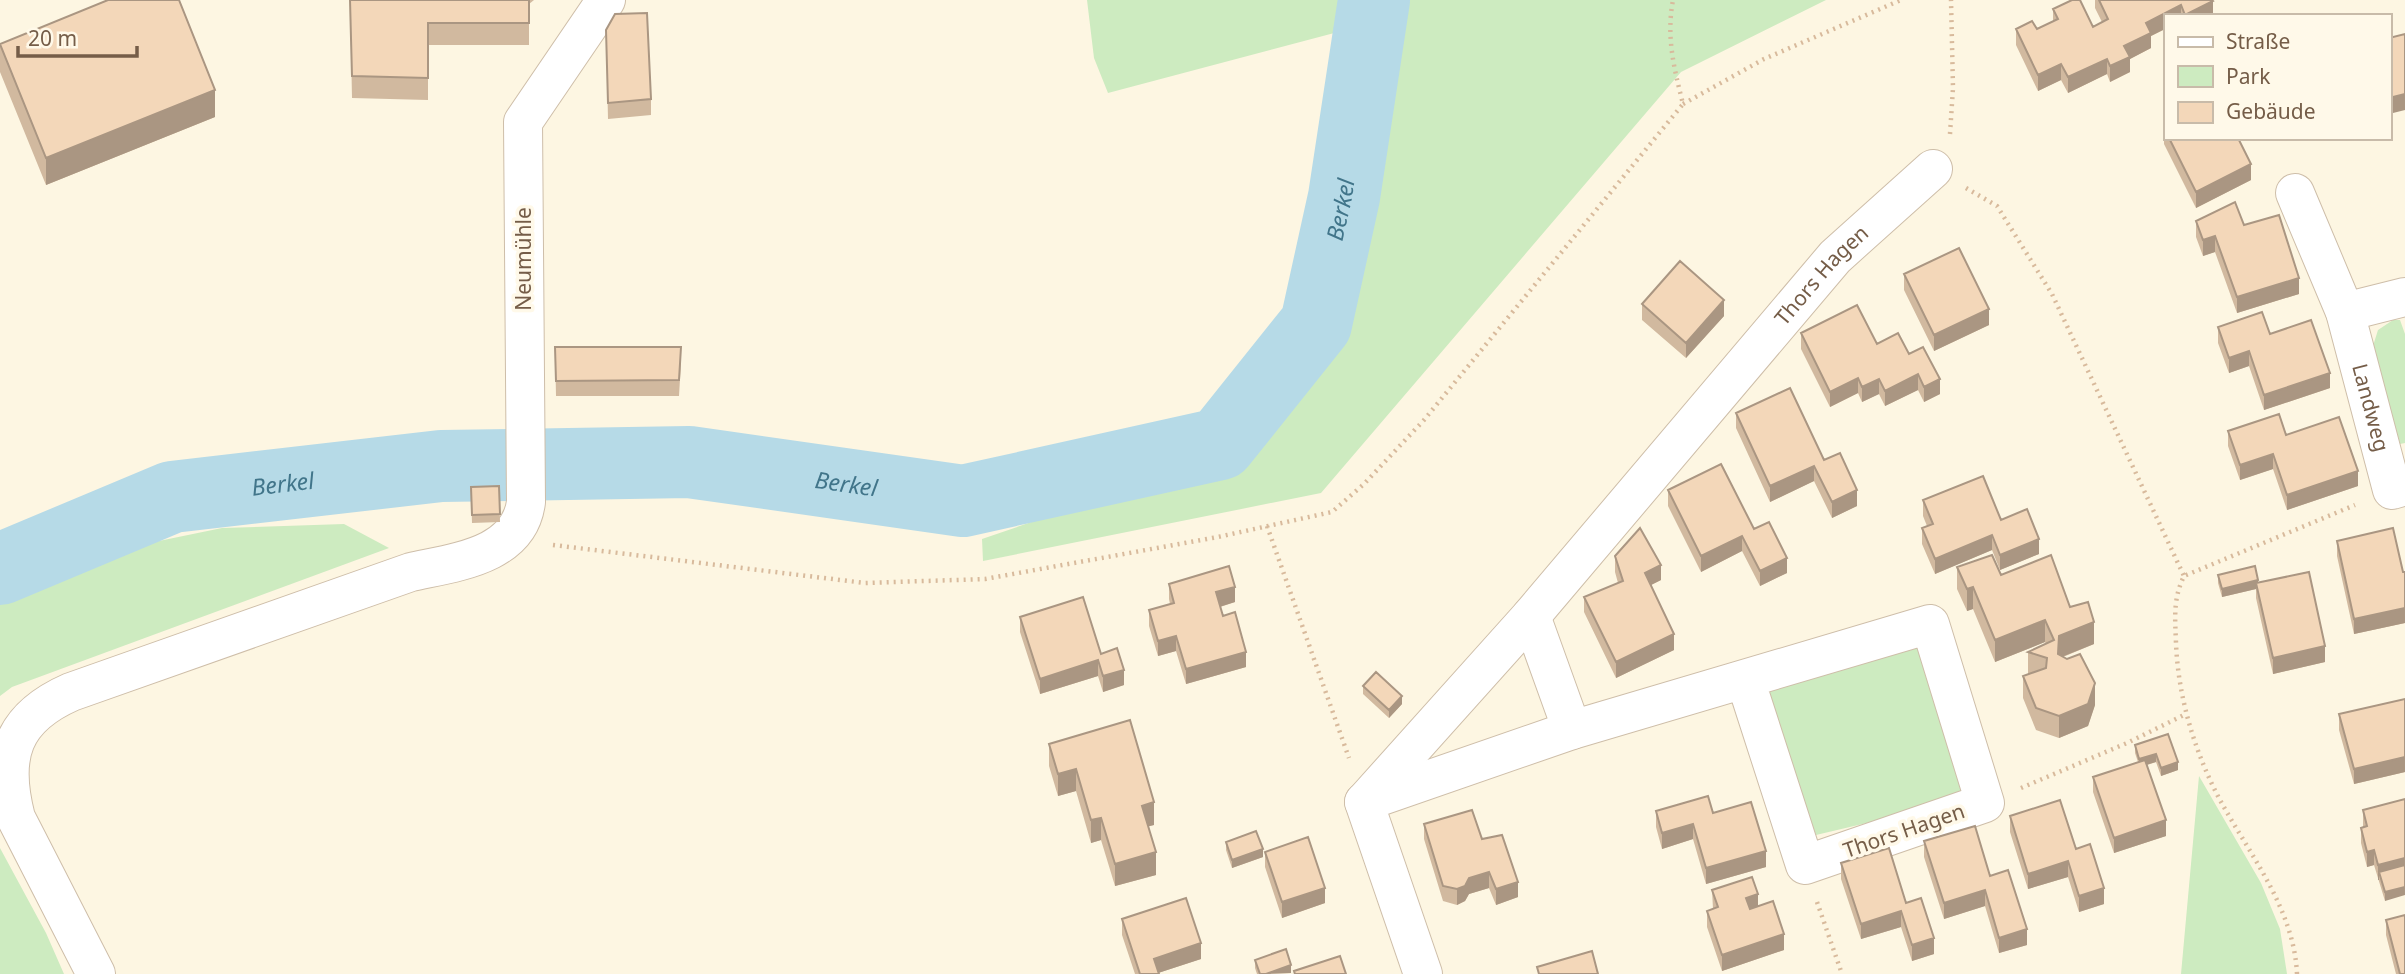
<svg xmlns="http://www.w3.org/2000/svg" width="2405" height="974" viewBox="0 0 2405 974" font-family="'Noto Sans',sans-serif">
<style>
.green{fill:#cdebc0}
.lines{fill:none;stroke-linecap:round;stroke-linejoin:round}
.river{stroke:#b6dae7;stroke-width:72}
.street-casing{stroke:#cebea9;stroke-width:40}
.path{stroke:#d8ba9c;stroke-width:4.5;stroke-dasharray:2 5;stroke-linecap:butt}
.street{stroke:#fff;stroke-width:38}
.wall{fill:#d1b99f}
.shaded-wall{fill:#aa9682}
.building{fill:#f3d7b9;stroke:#aa9682;stroke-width:2}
.labels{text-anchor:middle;stroke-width:7;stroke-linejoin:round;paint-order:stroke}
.street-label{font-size:21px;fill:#755d48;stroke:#fff9e9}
.water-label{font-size:23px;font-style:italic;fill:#41758a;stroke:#fff9e9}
</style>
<rect width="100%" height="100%" fill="#fdf6e2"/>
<path class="green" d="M1087 0H1343L1338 32 1108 93 1094 58Z
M1387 0H1826L1681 72 1321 493 983 561 982 539 1224 456 1333 321Z
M2393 320H2400L2405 334V443L2400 444 2373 346 2378 330Z
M344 524 389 548 12 687 0 696V595L154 542 222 528Z
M1917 644 1964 800 1816 835 1766 688Z
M2199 776 2261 883 2280 929 2287 974H2181Z
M0 848 46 933 64 974H0Z"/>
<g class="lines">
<path class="river" id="s1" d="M0 569 172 497 441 466 689 462 963 501 1220 444 1316 324 1344 197 1374 0"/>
<defs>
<g id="street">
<path id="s2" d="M2295 193 2345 312 2392 490 2405 486"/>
<path d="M2345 312 2405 297"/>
<path d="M1531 616 1572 730"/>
<path id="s3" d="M1366 800 1531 616 1835 257 1933 169"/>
<path d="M1364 802 1572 730 1930 624 1985 803 1805 865 1745 679"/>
<path d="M1364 802 1423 974"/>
<path d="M96 974 16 818C0 756 12 718 71 692L411 572C456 562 519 556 526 502L523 122 606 0"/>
</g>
</defs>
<use href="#street" class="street-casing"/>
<path class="path" d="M1683 104 1764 59 1901 0
M1950 134 1953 88 1951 0
M1966 188 1997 206 2052 294 2184 576
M1267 526 1349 758
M553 545 865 583 985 579 1218 537 1332 512 1364 484 1424 420 1683 104C1674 68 1666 37 1673 0
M2021 788 2127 743 2186 714
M1817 902 1842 974
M2297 974C2294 909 2250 855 2220 800 2195 753 2178 697 2176 643 2175 617 2173 599 2184 576L2355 505"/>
<use href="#street" class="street"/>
</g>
<path class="wall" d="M350 0H534L529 4V45H428V100L352 98Z
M2095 0H2212L2213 16H2165V29L2151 36V48L2130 59V72L2110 82 2107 74 2068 93 2061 80 2038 91 2016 45V29H2037L2053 21V9L2093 27 2102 22 2095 8Z
M606 30 651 99V115L608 119Z
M0 44 215 117 46 185 0 72Z
M2165 128V138H2238L2251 180 2196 208 2164 144V129Z
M2196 221 2244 225 2299 294 2237 313 2215 252 2203 256 2196 237Z
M1904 274 1989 325 1934 351 1904 290Z
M1642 304 1724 316 1686 358 1642 320Z
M2218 327 2270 334 2330 388 2264 410 2249 366 2229 373 2218 343Z
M1801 333 1877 344 1909 354 1940 394 1924 402 1918 390 1885 406 1879 394 1862 402 1858 393 1830 407 1801 349Z
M555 347 681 362 679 396H556Z
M1736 413 1824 460 1857 506 1832 518 1814 481 1770 502 1736 428Z
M2228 431 2286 435 2358 486 2287 510 2273 469 2240 480 2228 446Z
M499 486 500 522 472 523 471 487Z
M1668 490 1754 529 1787 573 1760 586 1742 551 1701 572 1668 506Z
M1923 500 2001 520 2039 554 2000 570 1992 550 1935 574 1922 544V528L1927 526 1923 516Z
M2337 541 2403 572H2405V623L2354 634 2337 556Z
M1615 556 1661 580 1651 585 1674 650 1616 678 1584 612V597L1618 583 1615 572Z
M1957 567 2001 575 2070 607 2094 644 2063 657 2095 705 2088 726 2059 738 2036 730 2023 698V676L2029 674H2028V652L2046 644 2045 642 1995 662 1973 609 1967 611 1957 589Z
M2218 575 2258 583 2325 662 2273 674 2256 598V589L2222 597 2218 583Z
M1169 584 1235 602 1220 607 1223 616 1246 667 1186 684 1176 651 1158 656 1149 626V610L1170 604 1169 599Z
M1020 617 1101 654 1124 685 1103 692 1098 676 1040 694 1020 632Z
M1363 686 1402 704 1389 718 1363 694Z
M2405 699V772L2354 784 2339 730V714Z
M2168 734 2178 770 2161 776 2156 762 2147 765 2166 836 2114 853 2093 792V777L2138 762 2135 753V745Z
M1049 744 1154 825 1148 826 1156 875 1115 886 1101 840 1091 843 1076 791 1058 796 1049 766Z
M2405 799 2385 901 2374 865 2367 867 2361 843V828L2363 827V810Z
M1656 811 1713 813 1766 867 1706 884 1693 839 1662 849 1656 827Z
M2010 816 2076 849 2104 904 2079 912 2068 877 2028 889 2010 832Z
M1424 824 1482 839 1518 897 1496 905 1489 888 1469 894 1465 901 1457 905 1443 901 1424 839Z
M1924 841 1990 876 2027 945 1999 953 1985 906 1944 919 1924 857Z
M1226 842 1263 857 1232 868 1226 850Z
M1265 852 1325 903 1282 918 1265 867Z
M1841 863 1906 903 1934 954 1912 961 1901 927 1861 939 1841 879Z
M1712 890 1758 906 1784 950 1722 971 1707 927V911L1713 909Z
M1122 919 1201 959 1158 973 1159 974H1135L1122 935Z
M2386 920 2405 974H2396L2386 935Z
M1255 960 1291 973 1257 974 1255 968Z"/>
<path class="shaded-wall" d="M2213 1V16H2185V15Z
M2181 5V16H2165V29L2151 36V48L2130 59V72L2110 82V66L2124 46 2146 23Z
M2107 59V74L2068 93V77Z
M2061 64V80L2038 91V75Z
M215 90V117L46 185V158Z
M2405 94V110L2389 114V98Z
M2251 164V180L2196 208V192Z
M2215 236V252L2203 256V240Z
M2299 278V294L2237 313V297Z
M1724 300V316L1686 358V343Z
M1989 309V325L1934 351V335Z
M2249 351V366L2229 373V358Z
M2330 373V388L2264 410V395Z
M1918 374V390L1885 406V391Z
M1858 378V393L1830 407V392Z
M1879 379V394L1862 402V387Z
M1940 379V394L1924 402V387Z
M2273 454V469L2240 480V465Z
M1814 466V481L1770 502V486Z
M2358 471V486L2287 510V495Z
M1857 490V506L1832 518V502Z
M1992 535V550L1935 574V559Z
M1742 536V551L1701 572V556Z
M2039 539V554L2000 570V555Z
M1787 558V573L1760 586V571Z
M1661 565V580L1645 588V573Z
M2258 580V588L2256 583V589L2222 597V589Z
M1235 587V602L1216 608V592Z
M1973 587V609L1967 611V589Z
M2405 608V623L2354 634V619Z
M2045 620V642L1995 662V640Z
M2094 622V644L2059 658 2058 676 2059 636Z
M1674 634V650L1616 678V662Z
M1176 636V651L1158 656V641Z
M2325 646V662L2273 674V658Z
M1246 652V667L1186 684V669Z
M1098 660V676L1040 694V679Z
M1124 670V685L1103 692V676Z
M2095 683V705L2088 726 2059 738V716Z
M1402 696V704L1389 718V710Z
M2156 754V762L2139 767V759Z
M2405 757V772L2354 784V769Z
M2178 762V770L2161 776V768Z
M1076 769V791L1058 796V774Z
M1154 802V825L1142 828V806Z
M1101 818V840L1091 843V820Z
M2166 820V836L2114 853V838Z
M1693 824V839L1662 849V833Z
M1263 849V857L1232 868V860Z
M2374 850V865L2367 867V852Z
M1766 851V867L1706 884V868Z
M1156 852V875L1115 886V864Z
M2405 858V873L2379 872V880H2378V865Z
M2068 861V877L2028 889V874Z
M1489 872V888L1469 894 1465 901 1457 905V889L1469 878Z
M1518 882V897L1496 905V889Z
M2405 887V895L2385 901V892Z
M1325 888V903L1282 918V902Z
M2104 888V904L2079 912V896Z
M1985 890V906L1944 919V903Z
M1758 894V910L1746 914V898Z
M1901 911V927L1861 939V924Z
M2027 929V945L1999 953V938Z
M1784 934V950L1722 971V955Z
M1934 938V954L1912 961V945Z
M1201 943V959L1155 974 1154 959Z
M1291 965V973L1266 974Z"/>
<path class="building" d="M108 0H179L215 90 46 158 0 44Z
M350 0H529V23H428V78L352 76Z
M2072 0H2080L2093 27 2108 19 2099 0H2212L2213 1 2185 15 2181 5 2146 23 2151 33 2124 46 2130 57 2110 66 2107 59 2068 77 2061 64 2038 75 2016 29 2032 21 2037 29 2058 19 2053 9Z
M647 13 651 99 608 103 606 30 615 14Z
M2405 34V94L2389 98V38Z
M2169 138H2238L2251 164 2196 192Z
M2235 202 2244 225 2279 215 2299 278 2237 297 2215 236 2203 240 2196 221Z
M1959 248 1989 309 1934 335 1904 274Z
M1680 261 1724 300 1686 343 1642 304Z
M1857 305 1877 344 1898 333 1909 354 1923 347 1940 379 1924 387 1918 374 1885 391 1879 379 1862 387 1858 378 1830 392 1801 333Z
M2262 312 2270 334 2311 320 2330 373 2264 395 2249 351 2229 358 2218 327Z
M555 347H681L679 380 556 381Z
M1790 388 1824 460 1840 453 1857 490 1832 502 1814 466 1770 486 1736 413Z
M2279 414 2286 435 2339 417 2358 471 2287 495 2273 454 2240 465 2228 431Z
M1721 464 1754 529 1769 522 1787 558 1760 571 1742 536 1701 556 1668 490Z
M1983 476 2001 520 2027 509 2039 539 2000 555 1992 535 1935 559 1922 528 1933 524 1923 500Z
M499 486 500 514 472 515 471 487Z
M1640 528 1661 565 1645 573 1674 634 1616 662 1584 597 1623 581 1615 556Z
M2393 528 2403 572H2405V608L2354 619 2337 541Z
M1992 555 2001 575 2051 555 2070 607 2088 602 2094 622 2059 636 2058 654 2067 659 2080 654 2095 683 2088 704 2059 716 2036 708 2023 676 2046 668 2047 658 2028 652 2054 640 2045 620 1995 640 1973 587 1967 589 1957 567Z
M1229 566 1235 587 1216 592 1223 616 1235 612 1246 652 1186 669 1176 636 1158 641 1149 610 1174 603 1169 584Z
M2255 566 2258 580 2222 589 2218 575Z
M2309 572 2325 646 2273 658 2256 583Z
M1083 597 1101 654 1117 648 1124 670 1103 676 1098 660 1040 679 1020 617Z
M1376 672 1402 696 1389 710 1363 686Z
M2405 699V757L2354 769 2339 714Z
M1130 720 1154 802 1142 806 1156 852 1115 864 1101 818 1091 820 1076 769 1058 774 1049 744Z
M2168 734 2178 762 2161 768 2156 754 2139 759 2135 745Z
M2145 760 2166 820 2114 838 2093 777Z
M1708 796 1713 813 1751 802 1766 851 1706 868 1693 824 1662 833 1656 811Z
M2405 799V858L2378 865 2374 850 2367 852 2361 828 2367 826 2363 810Z
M2060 800 2076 849 2090 844 2104 888 2079 896 2068 861 2028 874 2010 816Z
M1472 810 1482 839 1502 835 1518 882 1496 889 1489 872 1469 878 1465 886 1457 889 1443 886 1424 824Z
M1975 826 1990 876 2008 870 2027 929 1999 938 1985 890 1944 903 1924 841Z
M1256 831 1263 849 1232 860 1226 842Z
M1308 837 1325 888 1282 902 1265 852Z
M1889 848 1906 903 1921 898 1934 938 1912 945 1901 911 1861 924 1841 863Z
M2405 865V887L2385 892 2379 872Z
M1752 877 1758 894 1746 898 1750 909 1773 901 1784 934 1722 955 1707 911 1718 907 1712 890Z
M1186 898 1201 943 1154 959 1159 974H1140L1122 919Z
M2405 915V974H2400L2386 920Z
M1286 949 1291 965 1266 974H1260L1255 960Z
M1592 951 1598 974H1539L1537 967Z
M1340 956 1346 974H1295L1294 971Z"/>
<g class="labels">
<g class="street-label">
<text transform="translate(524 259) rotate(-90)" y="7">Neumühle</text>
<text dy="7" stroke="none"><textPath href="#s3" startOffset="695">Thors Hagen</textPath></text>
<text dy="7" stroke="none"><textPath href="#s2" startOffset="228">Landweg</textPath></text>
<text transform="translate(1904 831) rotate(-19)" y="7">Thors Hagen</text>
</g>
<g class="water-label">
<text dy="8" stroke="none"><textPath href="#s1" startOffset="1516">Berkel</textPath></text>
<text dy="8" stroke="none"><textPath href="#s1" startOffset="298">Berkel</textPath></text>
<text dy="8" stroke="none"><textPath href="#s1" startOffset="864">Berkel</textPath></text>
</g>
</g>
<rect x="2164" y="14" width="228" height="126" fill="#fff9e9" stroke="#c8bba9" stroke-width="2"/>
<rect x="2178" y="37" width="35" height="10" fill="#ffffff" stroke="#c8bba9" stroke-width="2"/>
<text x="2226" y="49" font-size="21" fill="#755d48">Straße</text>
<rect x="2178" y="66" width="35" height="21" fill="#cdebc0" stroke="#c8bba9" stroke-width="2"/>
<text x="2226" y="84" font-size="21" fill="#755d48">Park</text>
<rect x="2178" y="102" width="35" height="21" fill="#f3d7b9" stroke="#c8bba9" stroke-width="2"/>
<text x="2226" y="119" font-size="21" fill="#755d48">Gebäude</text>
<path d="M18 46v10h119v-10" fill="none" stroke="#755d48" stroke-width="3.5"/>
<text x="28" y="46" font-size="21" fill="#755d48" stroke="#fff9e9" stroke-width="5" paint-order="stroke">20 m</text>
</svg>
